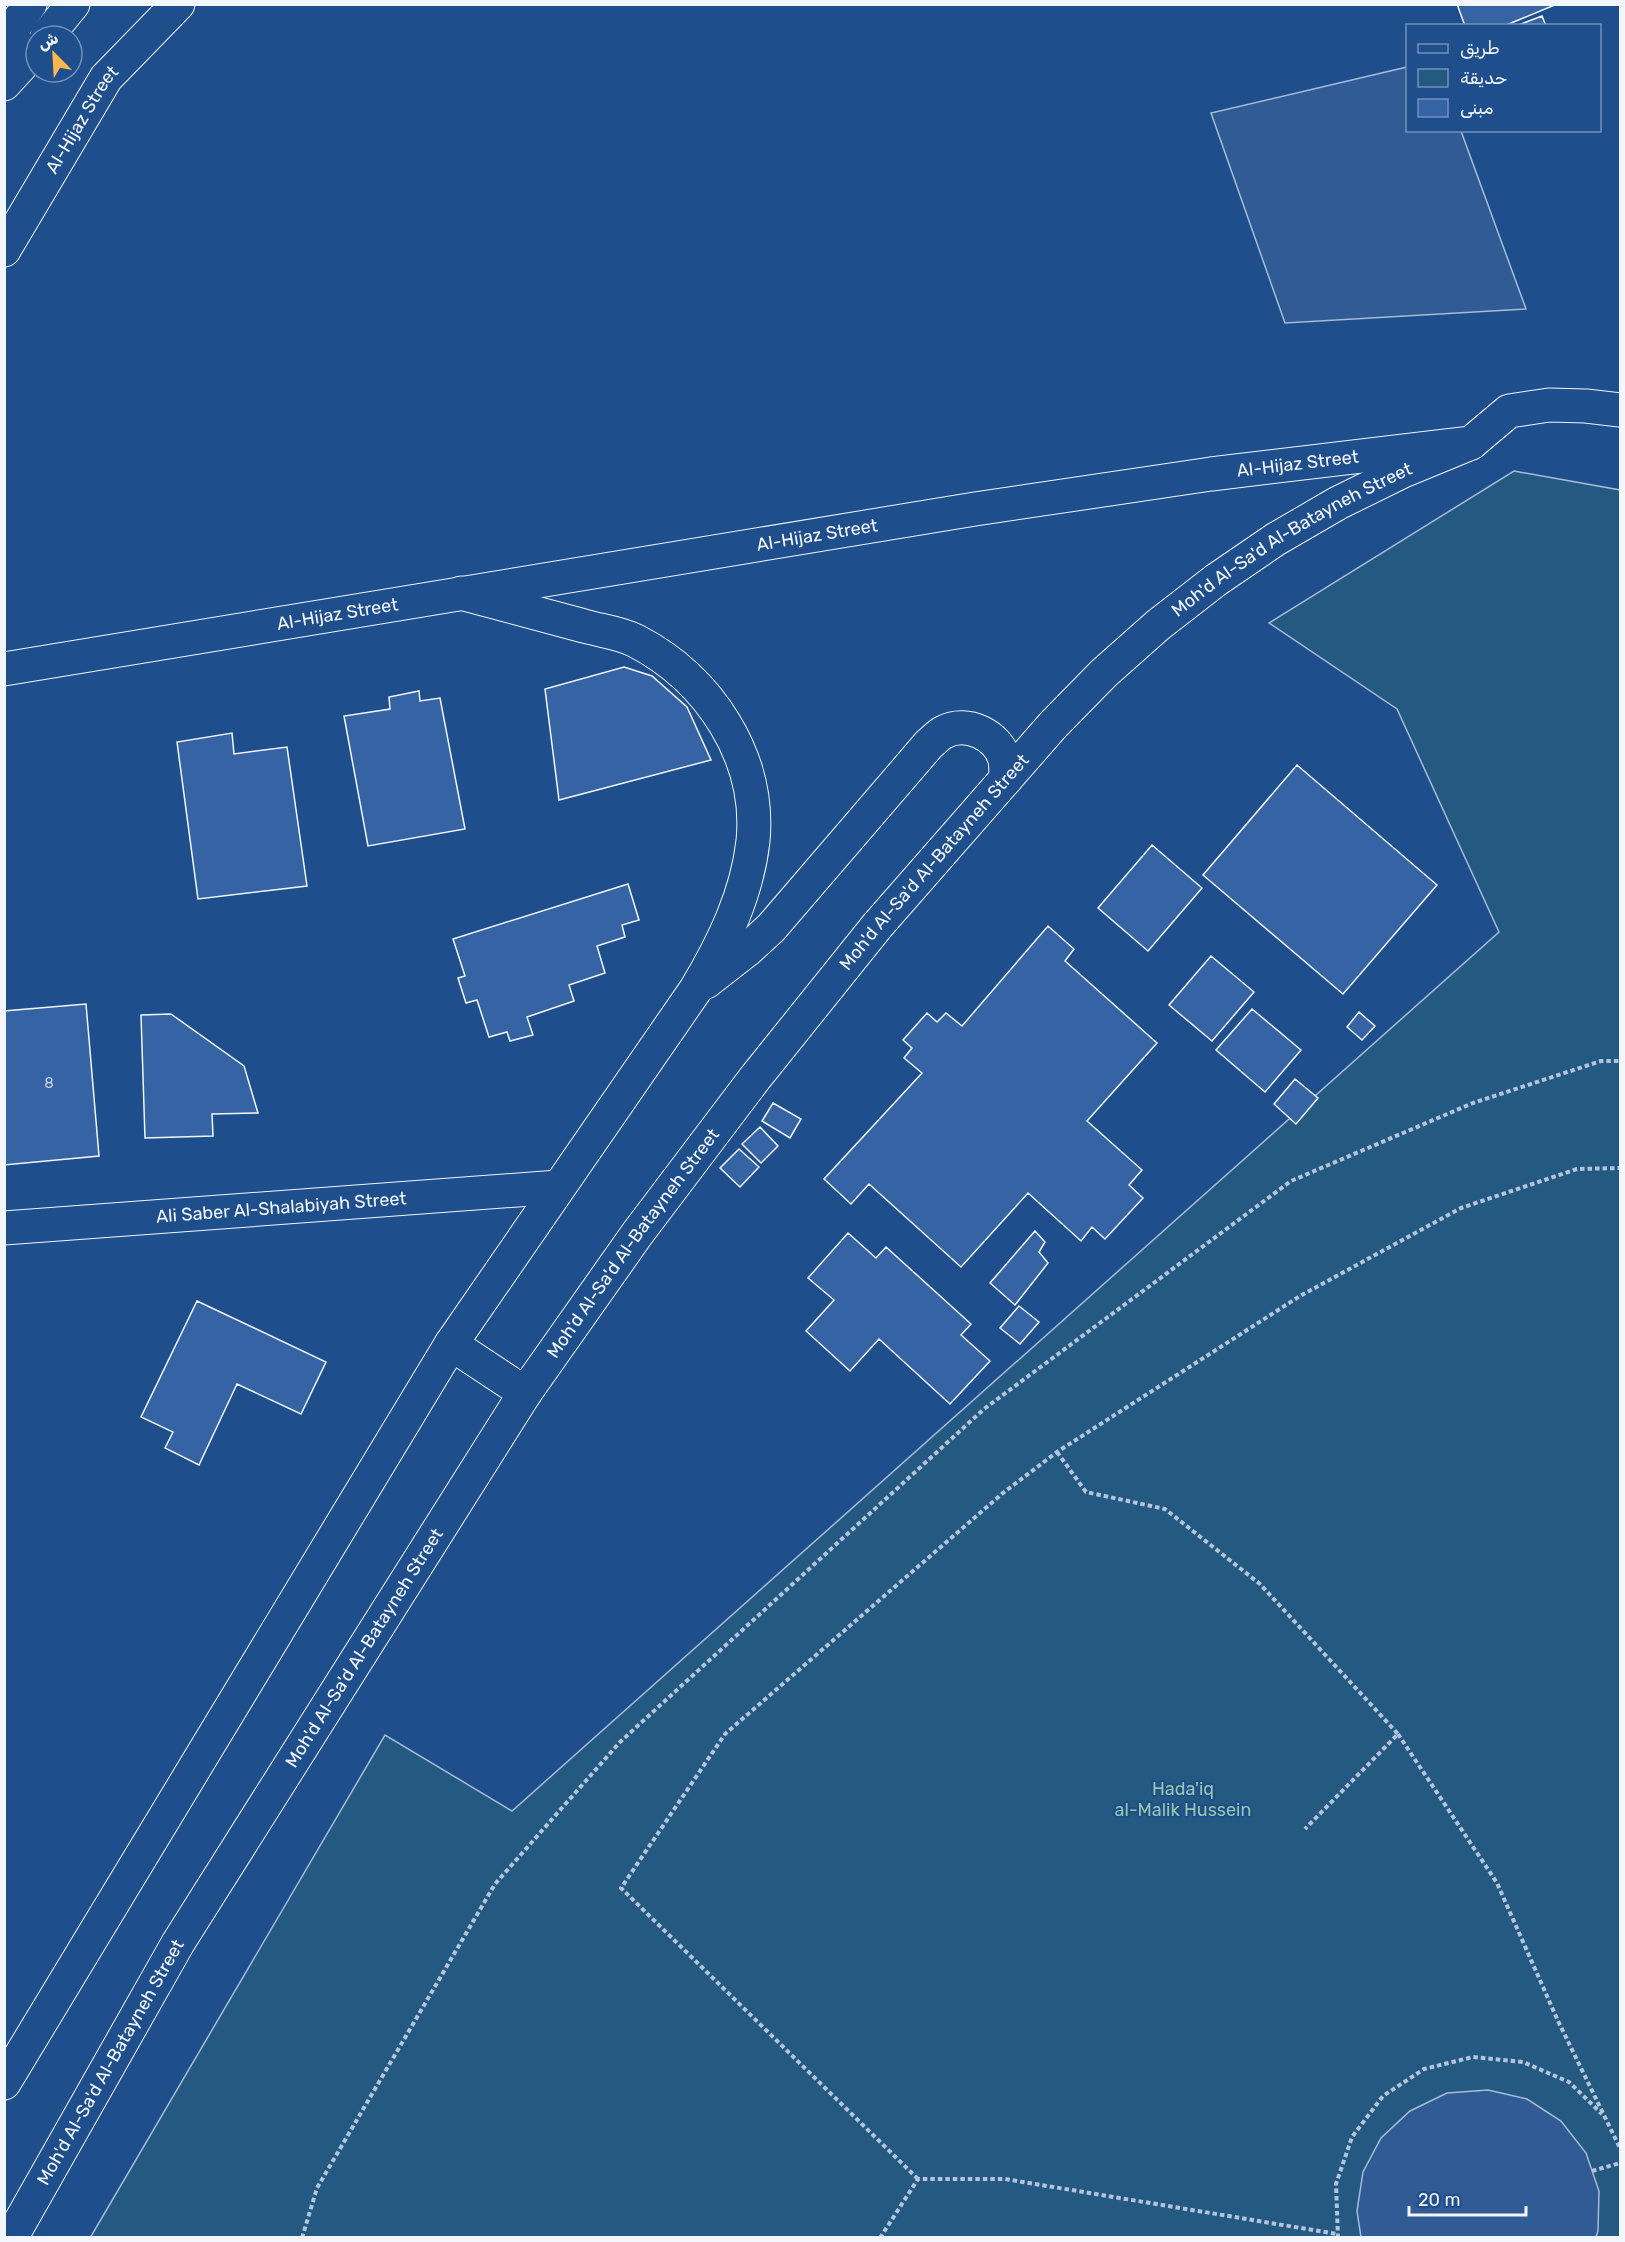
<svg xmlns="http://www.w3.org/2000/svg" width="1625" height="2242" viewBox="0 0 1625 2242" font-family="Rubik,Cairo,sans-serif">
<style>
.green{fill:#245a82;stroke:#a8bbd7;stroke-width:1.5}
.parking{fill:#305b95;stroke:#a8bbd7;stroke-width:1.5}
.building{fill:#3563a3;stroke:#f2f6ff;stroke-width:1.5}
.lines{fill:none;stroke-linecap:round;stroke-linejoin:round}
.street-casing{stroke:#f2f6ff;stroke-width:35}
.secondary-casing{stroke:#f2f6ff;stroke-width:35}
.path{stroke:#b3c4dc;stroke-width:4;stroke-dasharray:4.5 3;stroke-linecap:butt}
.street{stroke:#1f4e8c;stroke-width:33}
.secondary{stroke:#1f4e8c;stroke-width:33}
.labels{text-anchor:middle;stroke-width:4.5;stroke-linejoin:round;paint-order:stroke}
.number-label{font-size:15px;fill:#c3d1e8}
.street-label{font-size:18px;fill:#f2f6ff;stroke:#1f4e8c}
.park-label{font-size:18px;fill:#97c8a6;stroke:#1f4e8c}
</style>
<rect width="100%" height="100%" fill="#1f4e8c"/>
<path class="green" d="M1514 471 1620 490V2237L90 2238 385 1735 512 1811 1499 932 1397 709 1269 623Z"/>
<path class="parking" d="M1407 67 1408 130 1461 131 1526 309 1285 323 1211 113Z
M1488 2090 1527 2099 1561 2121 1586 2153 1599 2191 1598 2231 1596 2237H1361L1357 2211 1363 2172 1381 2138 1410 2111 1447 2093Z"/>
<path class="building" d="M1457 4H1557L1504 26H1465Z
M1542 16 1546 26H1516Z
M624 667 652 676 687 707 711 760 559 800 545 689Z
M419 691 420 701 440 698 465 829 368 846 344 716 390 709 389 697Z
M232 733 234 754 287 747 307 886 198 899 177 742Z
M1297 765 1437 885 1343 994 1203 875Z
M1152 845 1202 888 1148 951 1098 908Z
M628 884 639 920 622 925 625 937 597 946 605 973 569 985 574 1001 527 1017 533 1035 510 1041 507 1032 489 1037 477 1000 466 1003 458 978 465 976 453 939Z
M1048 926 1074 949 1065 961 1157 1043 1087 1121 1142 1170 1129 1185 1143 1198 1105 1239 1092 1227 1081 1241 1028 1193 961 1267 869 1184 851 1204 824 1179 922 1073 904 1058 912 1048 903 1040 927 1013 937 1022 946 1013 962 1026Z
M1211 956 1254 992 1212 1041 1169 1005Z
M86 1004 99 1156 4 1165V1011Z
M1252 1009 1301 1050 1265 1092 1216 1050Z
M1359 1012 1375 1026 1362 1040 1347 1027Z
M171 1014 244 1066 258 1113 212 1114 213 1136 145 1138 141 1015Z
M1295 1079 1318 1098 1296 1124 1274 1104Z
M773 1103 801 1119 790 1138 762 1121Z
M760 1127 778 1146 761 1163 742 1144Z
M739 1149 759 1167 740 1187 720 1168Z
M1035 1231 1045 1242 1039 1252 1048 1263 1015 1305 990 1283Z
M848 1233 876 1258 886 1247 971 1324 961 1335 990 1361 950 1404 879 1339 850 1371 806 1331 834 1300 808 1278Z
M197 1301 326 1362 301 1414 237 1384 199 1465 165 1448 173 1432 141 1417Z
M1019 1306 1039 1322 1020 1344 1000 1328Z"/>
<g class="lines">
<defs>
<g id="street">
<path id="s1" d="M4 1228 558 1187"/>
</g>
<g id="secondary">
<path d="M47 36 73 4"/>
<path d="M4 42 30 4"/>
<path d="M4 84 36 49"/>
<path id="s2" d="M4 250 106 78 178 4"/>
<path id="s3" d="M4 669 975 509 1211 474 1471 443 1509 411 1549 405 1586 406 1620 410"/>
<path d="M706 982 747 950 771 928 929 744C933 741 938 735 944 732 967 720 998 735 1005 760 1006 766 1006 773 1006 779"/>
<path d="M451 1344 525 1393"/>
<path d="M4 2083 451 1344 696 989C723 944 747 895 753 841 761 757 709 679 636 641 621 633 601 631 584 626 543 615 502 604 461 593"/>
<path id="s4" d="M11 2238 178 1943 525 1393 637 1234 755 1078 877 926 1053 725 1104 673 1158 625 1216 580 1276 539 1338 503 1403 471 1471 443"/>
</g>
</defs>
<use href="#street" class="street-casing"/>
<use href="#secondary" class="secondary-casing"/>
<path class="path" d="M1057 1452 1086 1492 1165 1509 1260 1584 1398 1734 1305 1829
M1398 1734 1497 1883 1558 2021 1620 2148
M1592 2171 1620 2163
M918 2179 621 1888 725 1734 1003 1493 1057 1452 1300 1296 1461 1208 1577 1169 1620 1168
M302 2238 317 2188 495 1884 620 1742 984 1409 1291 1181 1473 1103 1601 1061H1620
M880 2238 918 2179H1005L1337 2234
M1338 2238 1336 2184 1352 2137 1383 2096 1424 2069 1473 2057 1523 2062 1569 2082 1602 2114"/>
<use href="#street" class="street"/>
<use href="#secondary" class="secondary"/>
</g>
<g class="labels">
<g class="number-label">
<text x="49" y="1088">8</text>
</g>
<g class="street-label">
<text dy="6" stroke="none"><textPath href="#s2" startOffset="152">Al-Hijaz Street</textPath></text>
<text dy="6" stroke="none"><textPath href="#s3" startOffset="1310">Al-Hijaz Street</textPath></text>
<text dy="6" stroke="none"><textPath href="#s3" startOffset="824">Al-Hijaz Street</textPath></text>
<text dy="6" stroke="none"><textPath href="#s4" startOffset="2146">Moh'd Al-Sa'd Al-Batayneh Street</textPath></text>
<text dy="6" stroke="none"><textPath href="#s3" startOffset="338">Al-Hijaz Street</textPath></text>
<text dy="6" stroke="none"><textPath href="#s4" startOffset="1660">Moh'd Al-Sa'd Al-Batayneh Street</textPath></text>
<text dy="6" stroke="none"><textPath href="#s1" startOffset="278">Ali Saber Al-Shalabiyah Street</textPath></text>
<text dy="6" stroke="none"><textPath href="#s4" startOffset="1174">Moh'd Al-Sa'd Al-Batayneh Street</textPath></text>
<text dy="6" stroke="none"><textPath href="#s4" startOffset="688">Moh'd Al-Sa'd Al-Batayneh Street</textPath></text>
<text dy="6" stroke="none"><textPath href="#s4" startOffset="202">Moh'd Al-Sa'd Al-Batayneh Street</textPath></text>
</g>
<g class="park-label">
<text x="1183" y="1795">Hada'iq<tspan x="1183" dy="21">al-Malik Hussein</tspan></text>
</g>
</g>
<rect width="1625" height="2242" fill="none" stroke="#f2f6ff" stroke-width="12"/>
<rect x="1406" y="24" width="195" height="108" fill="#1f4e8c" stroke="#7391ba" stroke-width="1.5"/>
<rect x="1418" y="44" width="30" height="9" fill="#1f4e8c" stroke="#7391ba" stroke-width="1.5"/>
<text x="1460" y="54" font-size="18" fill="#f2f6ff">طريق</text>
<rect x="1418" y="69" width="30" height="18" fill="#245a82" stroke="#7391ba" stroke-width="1.5"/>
<text x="1460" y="84" font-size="18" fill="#f2f6ff">حديقة</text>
<rect x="1418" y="99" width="30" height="18" fill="#3563a3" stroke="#7391ba" stroke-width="1.5"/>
<text x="1460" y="114" font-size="18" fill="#f2f6ff">مبنى</text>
<g transform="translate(54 54) rotate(336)"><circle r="28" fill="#1f4e8c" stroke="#7391ba" stroke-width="1.5"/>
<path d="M0-4.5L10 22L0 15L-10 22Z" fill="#ffb74d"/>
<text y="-9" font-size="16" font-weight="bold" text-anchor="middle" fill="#f2f6ff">ش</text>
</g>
<path d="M1409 2206v9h117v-9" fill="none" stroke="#f2f6ff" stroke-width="3"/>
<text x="1418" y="2206" font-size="18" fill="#f2f6ff" stroke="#1f4e8c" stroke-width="4.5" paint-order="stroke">20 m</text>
</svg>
